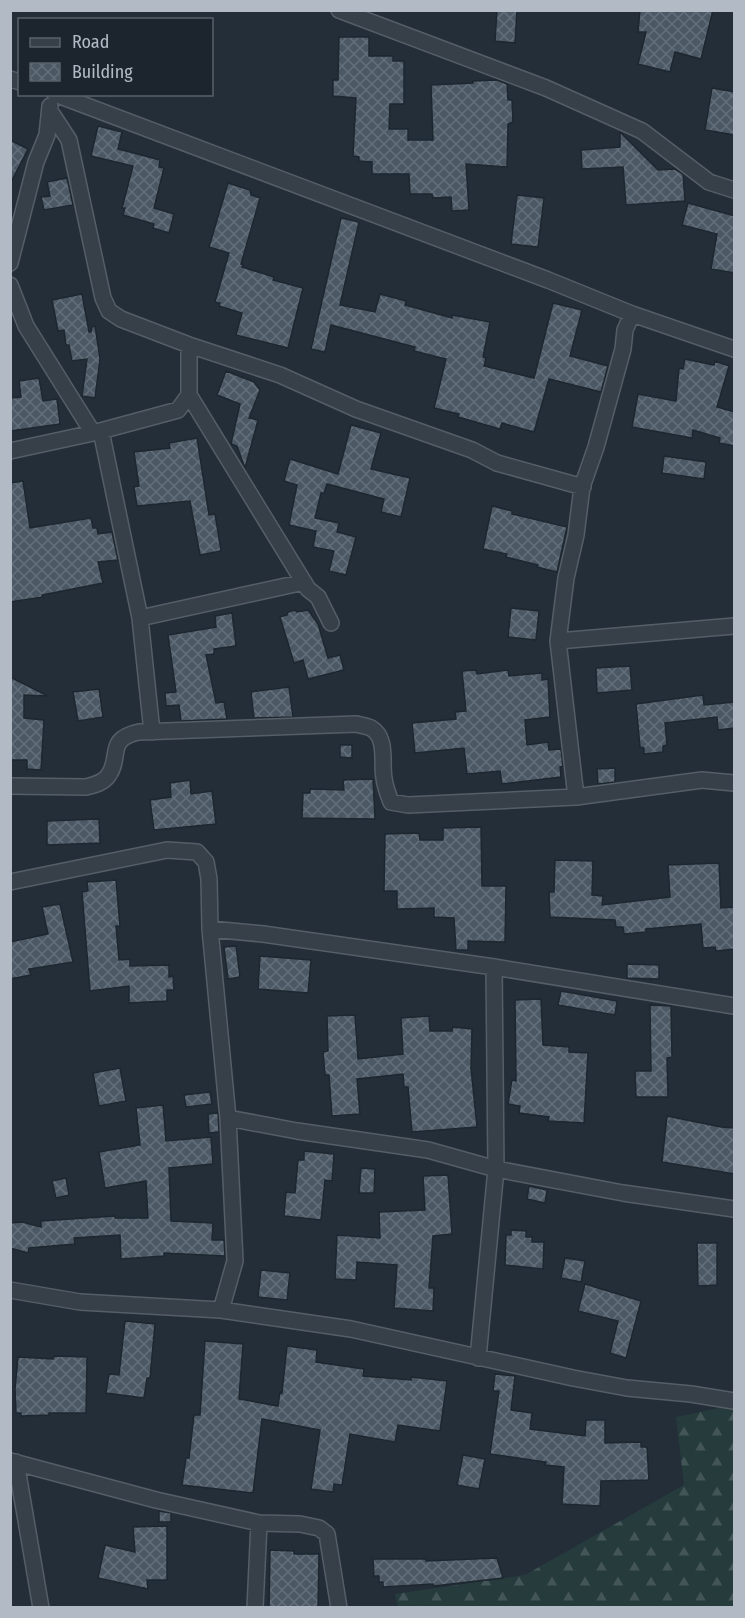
<svg xmlns="http://www.w3.org/2000/svg" width="745" height="1618" viewBox="0 0 745 1618" font-family="'Fira Sans Condensed',sans-serif">
<style>
.forest{fill:url(#forest-firs)}
.building{fill:url(#building-cross-hatch);stroke:#1e2730;stroke-width:1.5}
.lines{fill:none;stroke-linecap:round;stroke-linejoin:round}
.minor-casing{stroke:#555e67;stroke-width:18}
.minor{stroke:#374049;stroke-width:15}
</style>
<defs>
<pattern id="forest-firs" width="22" height="20" patternUnits="userSpaceOnUse" patternTransform="scale(1.5)"><rect width="22" height="20" fill="#263b3b"/><path d="M5 1l3.5 6h-7zM16 11l3.5 6h-7z" fill="#435556"/></pattern>
<pattern id="building-cross-hatch" width="8" height="8" patternUnits="userSpaceOnUse" patternTransform="scale(1.5)"><rect width="8" height="8" fill="#4c5965"/><path d="M0 0l8 8M0 8l8-8" fill="none" stroke="#636f7a"/></pattern>
</defs>
<rect width="100%" height="100%" fill="#232e39"/>
<path class="forest" d="M734 1405V1607L398 1608 395 1594 525 1575 684 1485 676 1417Z"/>
<path class="building" d="M497 10H517L515 43 495 41Z
M640 10H713L701 59 675 52 670 72 638 64 646 32H638Z
M339 37H369V56H393V61H404V104H390L389 129H408V140H433L431 85 473 83V81L497 80 507 84 508 100H512L513 122 508 124 507 167 466 164 469 210 452 211 451 197 433 198 432 194H410L409 174H372V162L359 161V157L353 156 356 98 333 96V80H338Z
M712 88 735 92V135L705 130Z
M98 126 122 132 118 149 160 160 159 167 164 168 154 208 174 214 169 233 153 228 154 224 123 215 125 208H122L133 166 91 156Z
M620 132 658 170 675 169 683 174 685 201 626 205 623 167 582 169 581 150 620 147Z
M10 140 28 149 10 184Z
M67 178 73 205 44 210 41 197 50 196 47 182Z
M228 183 250 190 251 195 260 198 241 264H243L242 267 274 277 273 280 303 288 288 348 236 335 242 313 219 306 220 303 215 302 229 253 209 247Z
M517 195 544 198 538 247 511 244Z
M688 203 735 216V273L711 269 717 234 682 225Z
M341 218 359 222 340 305 375 312 380 294 406 301 405 305 452 318V315L490 322 483 357 486 358 484 366 534 378 553 303 582 310 570 356 608 366 601 392 549 379 534 432 502 423 500 429 458 417 459 414 434 408 446 359 414 351 415 347 331 325 325 352 311 349Z
M82 294 89 332H91L92 327 95 326 100 359 95 398 82 396 87 359 72 361 69 345H66L64 330 58 331 52 300Z
M685 359 714 365 715 361 729 366 717 407 735 412V446L719 443 720 438 693 430 692 438 632 427 638 394 676 401 679 368 683 369Z
M226 371 254 382 260 390 249 418 258 420 245 468 237 446 231 444 240 404 217 395Z
M39 378 43 401 57 399 60 424 10 431V398L21 397 19 381Z
M351 425 381 433 371 469 410 478 401 517 381 512 384 499 327 484 324 493H321L315 518 339 523 337 532 356 537 346 575 329 571 334 551 313 547 316 531 289 525 297 485 284 481 290 459 338 474Z
M197 438 209 515 215 514 221 551 200 555 190 501 137 506 134 487 139 486 134 452 170 448 169 443Z
M664 456 706 462 704 479 662 473Z
M23 481 30 528 91 518 93 528H97L98 534 112 532 118 560 98 562 103 583 42 595 43 597 10 602V483Z
M492 506 512 511V514L567 527 557 572 537 567 538 565 506 557 507 554 483 549Z
M511 608 539 611 536 640 508 637Z
M295 610 297 612 308 610 318 624 328 658 340 655 344 670 308 679 303 660 294 663 280 617 287 615 288 612Z
M232 613 236 646 214 649V654L206 655 216 703 224 702 227 719 181 721 179 705 166 706 165 693 176 692 168 635 216 627 215 616Z
M630 666 632 690 597 693 596 668Z
M476 670 477 674 508 670 509 676 542 673V680L548 679 550 717 525 720 527 745 548 742 549 750 561 749 563 766 560 767 561 777 502 784 500 771 467 774 464 748 415 753 412 723 456 719 455 712 466 711 462 671Z
M10 677 48 696 24 695V718L44 720 41 770 27 769V760H10Z
M289 687 293 717 254 718 251 692Z
M99 689 103 717 78 721 73 692Z
M703 695 704 705 735 702V728L718 730 717 717 665 723 667 745 663 746V752L644 754V748L640 747 636 704Z
M340 745H352V758L340 757Z
M615 768V782L598 784 597 769Z
M373 779 375 819 302 818 303 793H310V789L344 790 343 780Z
M190 780 191 794 212 791 216 824 154 830 150 800 171 797 170 783Z
M99 819 100 843 47 845V821Z
M481 827 482 886H506L505 942 468 941V950H456L454 918 434 917V908L397 909V891H384L385 834 419 833 420 840H443V828Z
M555 860 593 861 592 895 603 896 602 905 670 897 668 865 719 863 721 908 735 907V949L716 951 715 947 703 948 701 924 646 929V932L624 934 623 927H616L615 920 550 917 549 892H554Z
M116 880 120 926H116L119 960 130 959V966L169 965V977L173 976 174 990H167V1001L129 1003V986L90 991 82 892 88 891 87 882Z
M60 904 73 962 29 969 31 975 10 979V942L48 934 42 907Z
M236 946 240 977 228 979 224 947Z
M260 956 311 960 308 993 258 989Z
M627 964 659 965V979L627 978Z
M561 991 617 1001 615 1015 558 1005Z
M541 999 543 1045 569 1047V1052L588 1053 584 1123 548 1121 549 1117 519 1113 520 1106 508 1104 512 1080 516 1081 515 1000Z
M650 1005 671 1006 672 1057 667 1058 668 1097H636L635 1071H651Z
M355 1015 358 1059 403 1054 401 1018 429 1016 430 1031H452L453 1027 472 1029 471 1068 477 1127 412 1132 408 1087H404L403 1074 357 1079 360 1114 332 1116 329 1075H325L323 1052 328 1051 327 1016Z
M120 1068 126 1101 99 1106 93 1073Z
M210 1092 212 1104 186 1107 184 1095Z
M163 1105 166 1141 211 1137 213 1164 169 1168 171 1221 213 1223 212 1240H224L225 1256 164 1253V1256L121 1259 120 1235 74 1238 75 1244 29 1248 28 1253 10 1248V1223L22 1222 41 1227V1221L115 1216V1218H148L146 1181 105 1188 99 1152 140 1145 136 1108Z
M218 1113 219 1132 209 1133 208 1114Z
M667 1116 721 1127 735 1128V1174L662 1162Z
M304 1151 334 1154 332 1181 325 1180 321 1220 284 1216 286 1192 295 1193 298 1160H304Z
M361 1168 375 1169 374 1193H359Z
M448 1175 452 1234 433 1236 429 1288H434L433 1311 394 1308 397 1265 357 1262 356 1280 335 1279 337 1235 380 1238 379 1212 425 1210 423 1176Z
M66 1178 69 1195 56 1198 52 1181Z
M529 1186 547 1190 545 1203 527 1199Z
M511 1230 526 1231V1237H532V1242H544L543 1269 505 1265 506 1235H511Z
M697 1243H717V1285L698 1286Z
M565 1258 585 1261 581 1282 561 1278Z
M261 1270 290 1273 287 1300 258 1297Z
M585 1284 641 1301 626 1358 610 1353 618 1321 578 1311Z
M125 1321 155 1324 150 1378H147L144 1398 106 1393 109 1374 119 1375Z
M205 1341 243 1344 239 1399 278 1406 280 1392 282 1393 287 1346 317 1350 316 1362 364 1369 363 1376 411 1380V1377L447 1381 440 1431 398 1425 395 1442 350 1434 342 1485 334 1484 333 1492 311 1489 320 1430 262 1419 253 1493 182 1485 186 1458H189L194 1415H200Z
M54 1356 87 1357 86 1413H49V1415L21 1416V1413H16L15 1389 18 1357 53 1359Z
M495 1374 515 1376 511 1410 532 1413 530 1429 585 1436 586 1420H605V1443L641 1442V1447H647L649 1480 601 1481 600 1506 562 1504 564 1467 545 1465 546 1462 490 1454 499 1391H493Z
M463 1455 485 1459 479 1489 457 1485Z
M159 1511 171 1513V1522H159Z
M167 1526V1580H147L148 1589 98 1578 105 1545 135 1552 133 1527Z
M270 1550 294 1551V1554H319L318 1608H269Z
M497 1558 503 1578 434 1586 433 1584 383 1587V1582H379V1576H374L373 1559H426V1561Z"/>
<g class="lines">
<defs>
<path id="minor" d="M339 10 546 88 642 131 709 182 734 190
M10 79 20 82
M55 94 548 280 632 314 734 349
M50 111 69 140 103 298 109 311 121 319 189 345 280 375 356 409 472 450 497 463 583 487
M10 263 36 162 47 135 50 106
M10 285 26 326 93 433
M189 345V395L308 589 318 597 331 623
M101 431 140 618 152 732
M10 451 93 433 178 410 189 395
M140 618 304 582
M558 641 734 626
M10 786 86 787C94 785 103 783 108 776 122 758 105 739 139 732L356 724C360 725 367 726 371 728 388 738 381 763 384 778 385 787 388 794 391 802L408 805 576 797 702 780 734 783
M576 797 558 641 566 578 576 535 582 487 596 447 623 349 625 330 632 314
M10 882 167 850 197 852 206 862 209 879 210 929 228 1118 235 1261 221 1310
M210 929 263 934 494 967 734 1006
M228 1118 297 1131 428 1150 496 1169 623 1193 734 1209
M10 1290 80 1302 221 1310 351 1329 573 1378 627 1388 691 1394 734 1401
M478 1358 496 1169 494 967
M10 1461 156 1500 259 1523 300 1524 319 1528 327 1534 339 1608
M16 1462 41 1608
M255 1608 259 1523"/>
</defs>
<use href="#minor" class="minor-casing"/>
<use href="#minor" class="minor"/>
</g>
<rect width="745" height="1618" fill="none" stroke="#b2bbc5" stroke-width="24"/>
<rect x="18" y="18" width="195" height="78" fill="#1c252e" stroke="#58616a" stroke-width="1.5"/>
<rect x="30" y="38" width="30" height="9" fill="#374049" stroke="#58616a" stroke-width="1.5"/>
<text x="72" y="48" font-size="18" fill="#b2bbc5">Road</text>
<rect x="30" y="63" width="30" height="18" fill="url(#building-cross-hatch)" stroke="#58616a" stroke-width="1.5"/>
<text x="72" y="78" font-size="18" fill="#b2bbc5">Building</text>
</svg>
